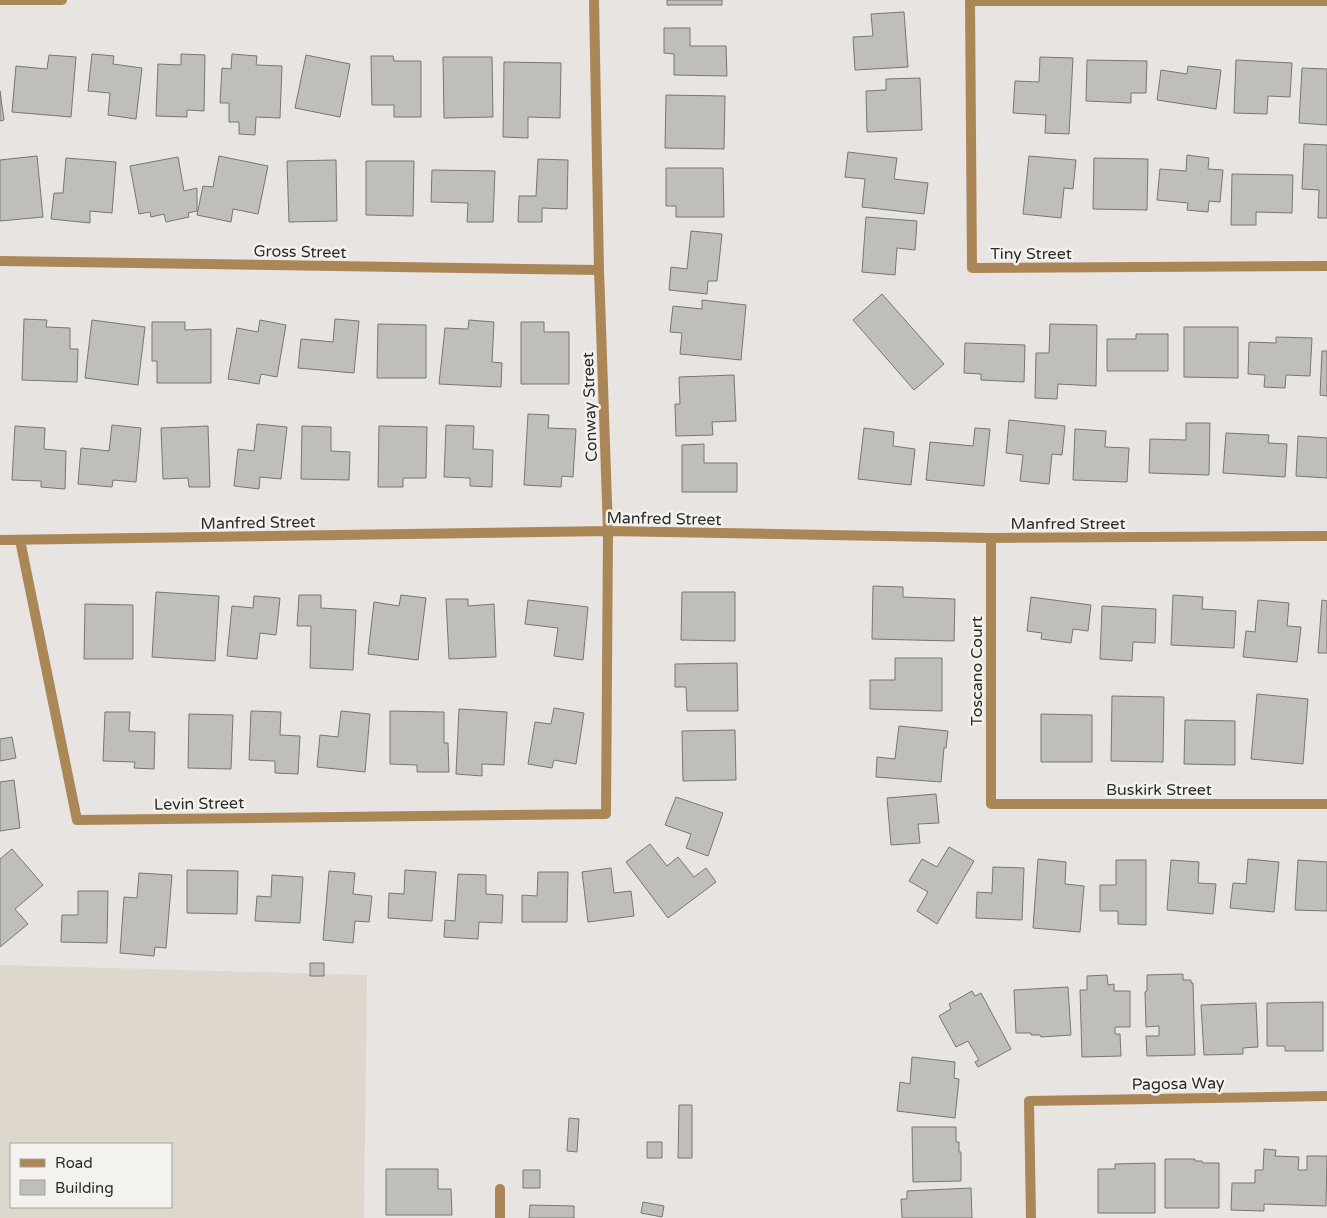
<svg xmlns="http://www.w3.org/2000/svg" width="1327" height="1218" viewBox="0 0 1327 1218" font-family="'Varela Round',sans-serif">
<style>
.built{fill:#ded7ce;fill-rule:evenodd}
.building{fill:#c0bebb;stroke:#787673}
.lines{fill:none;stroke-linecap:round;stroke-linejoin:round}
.minor{stroke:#ab8758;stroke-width:10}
.labels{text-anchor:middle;stroke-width:5;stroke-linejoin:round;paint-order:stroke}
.street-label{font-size:16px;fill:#2c2c2a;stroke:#f4f2ef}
</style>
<rect width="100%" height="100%" fill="#e7e4e1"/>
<path class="built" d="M0 965 367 975 364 1218H0ZM11 1144H171V1207H11Z"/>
<path class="building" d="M667 0H722V5H667Z
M904 12 908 67 855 70 853 37 873 36 871 14Z
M664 28H690V46H726L727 76 674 75V54L664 53Z
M92 54 114 56 113 64 142 68 136 119 108 115 110 93 88 91Z
M181 54 205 55 204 111 187 110V117L156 116 158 64 181 65Z
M232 54 257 56 256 65 282 66 280 118 256 117 255 135 239 134V122H229V103H220L222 68 231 69Z
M49 55 76 57 71 117 12 112 16 66 47 69Z
M306 55 350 64 340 117 295 108Z
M371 56H393L394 61H421V117H394V105H372Z
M443 57H492L493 117 444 118Z
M1040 57 1073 58 1069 134 1045 133 1046 115 1013 113 1015 81 1039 82Z
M1087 60 1147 61 1146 93H1131V103L1086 101Z
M1236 60 1292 63 1290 97 1268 96 1267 114 1234 113Z
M504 62 561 63 560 118 528 117V138L503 137Z
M1188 66 1221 70 1216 109 1157 100 1161 70 1187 74Z
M1302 68 1327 69V125L1299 123Z
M920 78 922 130 867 132 866 91 886 90V79Z
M0 91 4 120 0 121Z
M666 95 725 96 724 149 665 148Z
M1304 144 1327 145V218H1318L1319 190 1302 189Z
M848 152 897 158 894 179 928 183 924 214 862 207 865 179 845 177Z
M1187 155 1209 158 1208 169 1223 170 1220 202 1209 201 1208 212 1187 210 1188 203 1157 200 1160 169 1186 171Z
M37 156 43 217 0 221V160Z
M219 156 268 166 258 214 233 209 231 222 197 215 203 186 213 187Z
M1029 156 1076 160 1073 189 1064 188 1061 218 1023 214Z
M178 157 184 191 197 188V211L188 213 189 217 166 222 164 214 151 217 150 212 139 214 130 166Z
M66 158 116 162 112 213 90 211V223L51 219 54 193H63Z
M1094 158 1148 159 1147 210 1093 209Z
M538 159 568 160 567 209 542 208V222H518L519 196H536Z
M336 160 337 221 289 222 287 161Z
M366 161H414L413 216 366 215Z
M666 168H723L724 217H676V206H666Z
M432 170 495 171 493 222H467L468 203 431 202Z
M1232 174 1293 175 1292 213 1256 212V225H1231Z
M866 217 917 221 915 250 897 248 895 275 862 272Z
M691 231 722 234 717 281H708L707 294 669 290 671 267 687 269Z
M882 294 944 364 914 390 853 320Z
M702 300 746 305 741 360 680 354 682 333 670 332 673 306 702 309Z
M24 319 47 320 46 327 70 328V349H78L77 382 22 380Z
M335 319 359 321 354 373 298 368 301 339 333 342Z
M92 320 145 327 138 385 85 378Z
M260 320 286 325 277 377 261 374 259 384 228 379 237 328 258 332Z
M469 320 494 322 492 362 502 363 501 387 439 384 445 328 468 329Z
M152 322H185V330L211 329V383H157V361H152Z
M521 322H544V332H569V384H521Z
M378 324 426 325V378H377Z
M1050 324 1097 325 1096 386 1058 384 1057 399 1035 398 1036 353H1049Z
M1184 327H1238V378L1184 377Z
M1136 334H1168V371H1107V339H1136Z
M1276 337 1312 338 1310 376 1286 375 1285 388 1264 387 1265 375 1248 374 1249 342 1276 343Z
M965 343 1025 345 1024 382 981 380V374L964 373Z
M1322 351H1327V396L1320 395Z
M734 375 736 421 712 422 713 435 676 436 675 404H680L679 377Z
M528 414 549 415 548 428 576 429 573 477 562 476 561 487 524 485Z
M1009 420 1065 426 1062 455 1052 454 1049 484 1020 481 1023 455 1006 453Z
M1186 423H1210L1209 475 1149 473 1150 439 1186 440Z
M257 424 287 427 281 479 260 477 259 489 234 486 238 449 254 451Z
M112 425 141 428 136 482 113 480 112 487 78 484 81 448 109 451Z
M446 425 474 426 473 449 493 450 492 487 470 486V478L444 477Z
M15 426 45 428 44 449 66 451 65 489 41 487V481L12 480Z
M208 426 210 487H189L188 478 163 479 161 428Z
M302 426 331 427V451L350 452 349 480 301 479Z
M379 426 427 427 426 478H403V487H378Z
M864 428 894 432 893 446 915 449 911 485 858 479Z
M975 428 990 429 984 486 926 480 930 442 973 446Z
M1075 429 1106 431 1105 447 1129 448 1127 482 1073 480Z
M1226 433 1269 435 1268 443 1287 444 1285 477 1223 473Z
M1298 436 1327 438V478L1296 476Z
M704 444V463H737V492H682V445Z
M873 586 903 587V597L955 599 954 641 872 639Z
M156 592 219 596 215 661 152 657Z
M682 592H735V641L681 640Z
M299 595H321V608L356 610 353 670 310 668 311 626H297Z
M401 595 426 598 418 660 368 654 374 602 399 606Z
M1173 595 1203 597 1202 609 1236 611 1234 648 1171 645Z
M254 596 280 598 276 635 260 633 257 659 227 656 232 606 253 608Z
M1031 597 1091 605 1088 631 1073 629 1071 643 1041 639 1042 633 1027 631Z
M446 599H468V606L494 604 496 657 449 659Z
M528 600 588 607 583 660 554 656 558 628 525 624Z
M1258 600 1289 603 1287 626 1301 627 1297 662 1243 657 1246 631 1255 632Z
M1322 600 1327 601V653H1318Z
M85 604 133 605V659H84Z
M1102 606 1156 609 1155 643 1133 642 1132 661 1100 659Z
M895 658H942V711L870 709V680H895Z
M737 663 738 711H687L686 687H675V664Z
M1257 694 1308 699 1303 764 1251 759Z
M1112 696 1164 697 1163 762 1111 761Z
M554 708 584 713 576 764 554 760 552 768 528 764 535 722 551 724Z
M459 709 507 712 504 765 482 764V776L456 774Z
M251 711 281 712 280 735 300 736 298 774 275 773V761L249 760Z
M341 711 370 714 365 772 317 767 320 735 338 737Z
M390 711 444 712V743H448L449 772H417V765L390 764Z
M105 712H130L129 731 155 732 154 769 134 768 135 762 103 761Z
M189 714 233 715 231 769 188 768Z
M1041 714 1092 715V762H1041Z
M1185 720 1235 721V765L1184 764Z
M899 726 948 731 946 748H944L941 782 876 777 877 757 895 759Z
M735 730 736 780 683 781 682 731Z
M12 737 16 758 0 761V739Z
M14 780 20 828 0 831V782Z
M936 794 939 823 918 824 920 843 891 845 887 798Z
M676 797 723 813 708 856 686 848 691 834 665 825Z
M650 844 667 866 678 857 694 877 706 868 716 882 668 918 626 862Z
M949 847 974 861 937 924 917 911 928 892 909 881 922 859 937 867Z
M12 849 43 885 15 909 28 924 0 947V859Z
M1038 859 1066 862 1065 884 1084 886 1080 932 1033 928Z
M1248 859 1279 862 1274 912 1230 908 1233 883 1246 884Z
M1116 860H1146V925L1118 924V911H1100V885H1116Z
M1171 860 1199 862 1198 883 1216 884 1213 914 1167 910Z
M1298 860 1327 862V911L1295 910Z
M993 867 1024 868 1022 920 976 918 977 892 992 893Z
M611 868 614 893 631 891 634 916 588 922 582 872Z
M187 870 238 871 237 914 187 913Z
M405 870 436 872 432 921 388 918 389 893 404 894Z
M329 871 355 873 353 894 372 896 369 922 355 921 353 943 323 940Z
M538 872H568L567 922H522V895L537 896Z
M139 873 172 875 166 948 155 947 154 956 120 953 124 897 137 898Z
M458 874 486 875V894L503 895 502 923 479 922 478 939 444 937 445 920 455 921Z
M272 875 303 877 300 923 255 921 257 896 271 897Z
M78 891H108L107 943 61 942 62 915H78Z
M310 963H324V976H310Z
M1183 974V980H1191V983H1193L1195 1055 1147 1056 1146 1036H1159V1026L1146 1027 1145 992 1147 991V975Z
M1107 975 1108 985 1114 984V991H1130V1027H1115V1034H1120L1121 1056 1082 1057 1080 990H1087V976Z
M1068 987 1071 1035 1041 1037 1040 1035H1031V1033H1016L1014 990Z
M972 991 975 996 981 993 1011 1049 978 1067 975 1062 979 1060 968 1041 956 1047 939 1016 951 1009 949 1004Z
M1323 1002V1051H1285V1046H1267V1003Z
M1256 1003 1258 1047 1243 1048V1054L1204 1055 1201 1005Z
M912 1057 955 1062 954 1078 959 1079 955 1118 897 1111 900 1082 910 1084Z
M679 1105H692V1158H678Z
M569 1118 579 1119 577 1152 567 1151Z
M912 1127H956V1142H959V1152H961V1181L913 1182Z
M647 1142H662V1158H647Z
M1264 1149 1276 1150 1275 1156 1299 1157 1298 1170H1307V1156H1327L1326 1206 1264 1204V1211L1231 1210 1232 1183H1255V1170H1263Z
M1165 1159H1195V1161H1202L1203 1163H1219V1208H1165Z
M1155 1163V1213H1098V1169H1115V1164Z
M386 1169H438V1189H451L452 1215H386Z
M523 1170H540V1188H523Z
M971 1188 972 1218H902L901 1199H907V1191Z
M643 1202 664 1206 662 1217 641 1213Z
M530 1205 574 1206V1218H529Z"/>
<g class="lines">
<path class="minor" d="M0 0H62
M1327 1H970L972 268 1327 266
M0 261 599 270
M991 538V804H1327
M0 540 608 531 991 538 1327 536
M20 540 77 820 606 814 608 531 599 270 594 0
M500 1189V1218
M1031 1218 1029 1101 1327 1096"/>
</g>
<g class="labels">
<g class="street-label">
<text transform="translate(300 251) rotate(1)" y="6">Gross Street</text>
<text x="1031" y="259">Tiny Street</text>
<text transform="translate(589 407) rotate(-92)" y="6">Conway Street</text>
<text transform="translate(664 518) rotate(1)" y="6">Manfred Street</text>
<text transform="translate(258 522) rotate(-1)" y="6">Manfred Street</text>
<text x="1068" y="529">Manfred Street</text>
<text transform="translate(976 671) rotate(-90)" y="6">Toscano Court</text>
<text x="1159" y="795">Buskirk Street</text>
<text transform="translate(199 803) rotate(-1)" y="6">Levin Street</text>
<text transform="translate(1178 1083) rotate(-1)" y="6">Pagosa Way</text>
</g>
</g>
<rect x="10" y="1143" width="162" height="65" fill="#f4f2ef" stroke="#a4a3a0"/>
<rect x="20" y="1159" width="25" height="8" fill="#ab8758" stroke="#a4a3a0"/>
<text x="55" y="1168" font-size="15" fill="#2c2c2a">Road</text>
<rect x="20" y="1180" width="25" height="15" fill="#c0bebb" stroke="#a4a3a0"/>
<text x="55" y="1193" font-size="15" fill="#2c2c2a">Building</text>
</svg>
